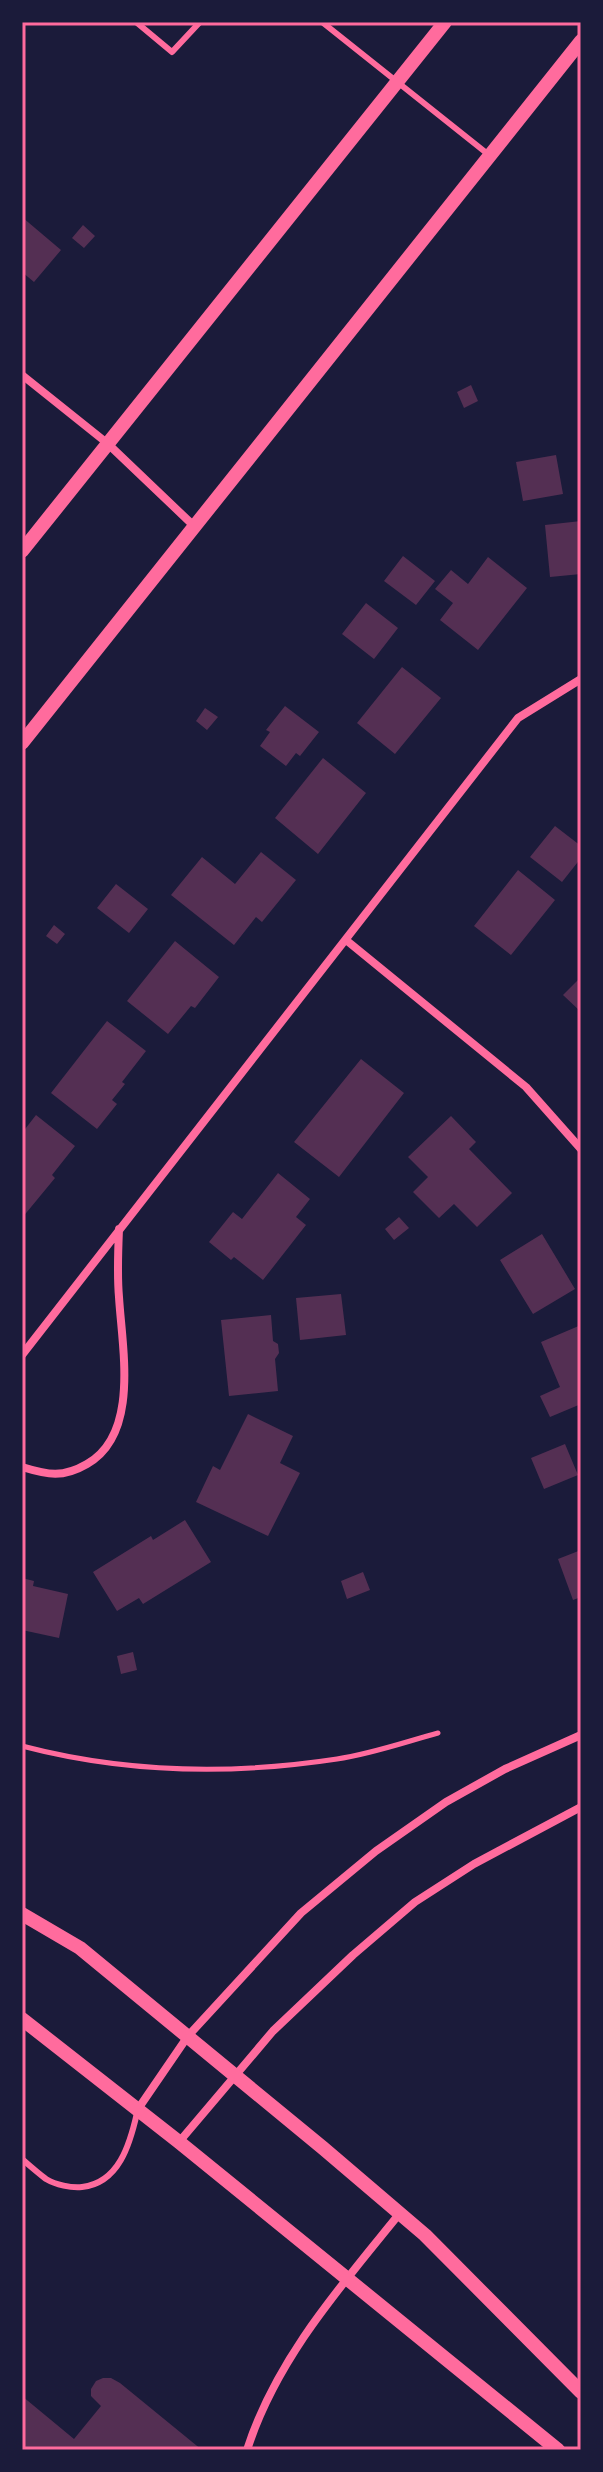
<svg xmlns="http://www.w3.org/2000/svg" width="603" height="2472" viewBox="0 0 603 2472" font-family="'IBM Plex Sans',sans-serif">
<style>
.building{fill:#542f53}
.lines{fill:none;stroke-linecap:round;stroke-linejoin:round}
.path{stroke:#ff6b9d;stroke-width:5}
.service{stroke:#ff6b9d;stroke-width:6}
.minor{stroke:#ff6b9d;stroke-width:8}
.tertiary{stroke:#ff6b9d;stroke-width:14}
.neatline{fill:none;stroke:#ff6b9d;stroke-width:3}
</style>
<rect width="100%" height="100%" fill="#1b1b3a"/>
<path class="building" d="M22 217 61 250 34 282 22 272Z
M83 225 95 236 84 248 72 238Z
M471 385 478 401 464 408 457 392Z
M556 455 563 494 523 501 516 462Z
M581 521V574L550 577 545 525Z
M403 556 435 581 416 605 384 581Z
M488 557 527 588 478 650 440 620 453 603 435 589 451 570 468 584Z
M366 603 398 628 374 659 342 634Z
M402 667 441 698 395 754 357 723Z
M285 706 319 732 300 756 296 753 286 766 260 746 270 732 266 730Z
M205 708 218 717 207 730 196 721Z
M323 758 366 793 318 854 275 818Z
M555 826 581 846V858L562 882 530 857Z
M261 852 296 880 262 922 256 917 234 945 171 895 202 857 235 884Z
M518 870 555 900 511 955 474 926Z
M116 884 148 909 129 933 97 908Z
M54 925 65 934 57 944 46 936Z
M175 941 219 977 195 1008 191 1006 168 1034 127 1001Z
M581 977V1012L563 995Z
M107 1021 146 1051 122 1082 125 1084 112 1100 117 1104 97 1129 51 1093Z
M361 1059 404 1093 339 1177 294 1142Z
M36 1115 75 1146 52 1175 55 1178 22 1218V1133Z
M451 1116 476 1142 469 1149 512 1193 477 1227 454 1204 439 1218 413 1192 428 1177 408 1157Z
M278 1173 310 1199 296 1217 306 1225 263 1280 234 1257 231 1260 209 1242 233 1212 242 1219Z
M399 1217 409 1228 394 1240 385 1229Z
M542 1234 575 1289 533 1314 500 1260Z
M341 1294 346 1335 300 1340 296 1298Z
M271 1315 273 1341 278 1344 279 1353 275 1359 278 1391 229 1396 221 1320Z
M581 1325V1404L550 1417 540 1396 560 1387 541 1342Z
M248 1414 293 1436 280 1463 300 1473 268 1536 196 1502 213 1466 220 1470Z
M565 1444 578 1475 544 1489 531 1458Z
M185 1520 211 1562 143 1604 139 1598 117 1611 93 1572 151 1536 153 1540Z
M581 1550V1597L573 1600 558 1559Z
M363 1572 370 1590 347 1599 341 1581Z
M22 1578 34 1581 33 1586 68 1594 59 1638 22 1630Z
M133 1652 137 1670 121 1674 117 1656Z
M103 2378H111L120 2383 202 2450H22V2396L74 2439 101 2406 91 2396V2389L96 2381Z"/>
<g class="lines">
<path class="path" d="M22 1746C125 1773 232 1775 337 1759 371 1754 405 1742 438 1733"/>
<path class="service" d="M136 22 172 52 200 22
M322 22 489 155
M22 2159C30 2166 38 2173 46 2179 56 2185 71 2188 82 2187 119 2183 130 2144 137 2113"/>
<path class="minor" d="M22 375 107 443 194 526
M346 940 526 1087 581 1149
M22 1355 518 718 581 679
M22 1467C48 1475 63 1478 87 1464 140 1434 122 1348 119 1297 117 1275 118 1252 119 1229
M138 2109 188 2036 301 1913 376 1851 446 1802 505 1769 581 1735
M179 2142 273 2031 353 1955 415 1902 474 1864 581 1807
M247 2450C276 2359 341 2286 400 2213"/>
<path class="tertiary" d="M22 551 445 22
M22 743 581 41
M22 1914 80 1948 323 2148 425 2235 581 2392
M22 2019 179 2142 558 2450"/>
</g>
<rect width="603" height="2472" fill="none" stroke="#1b1b3a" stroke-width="48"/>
<rect x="24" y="24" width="555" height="2424" class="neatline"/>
</svg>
